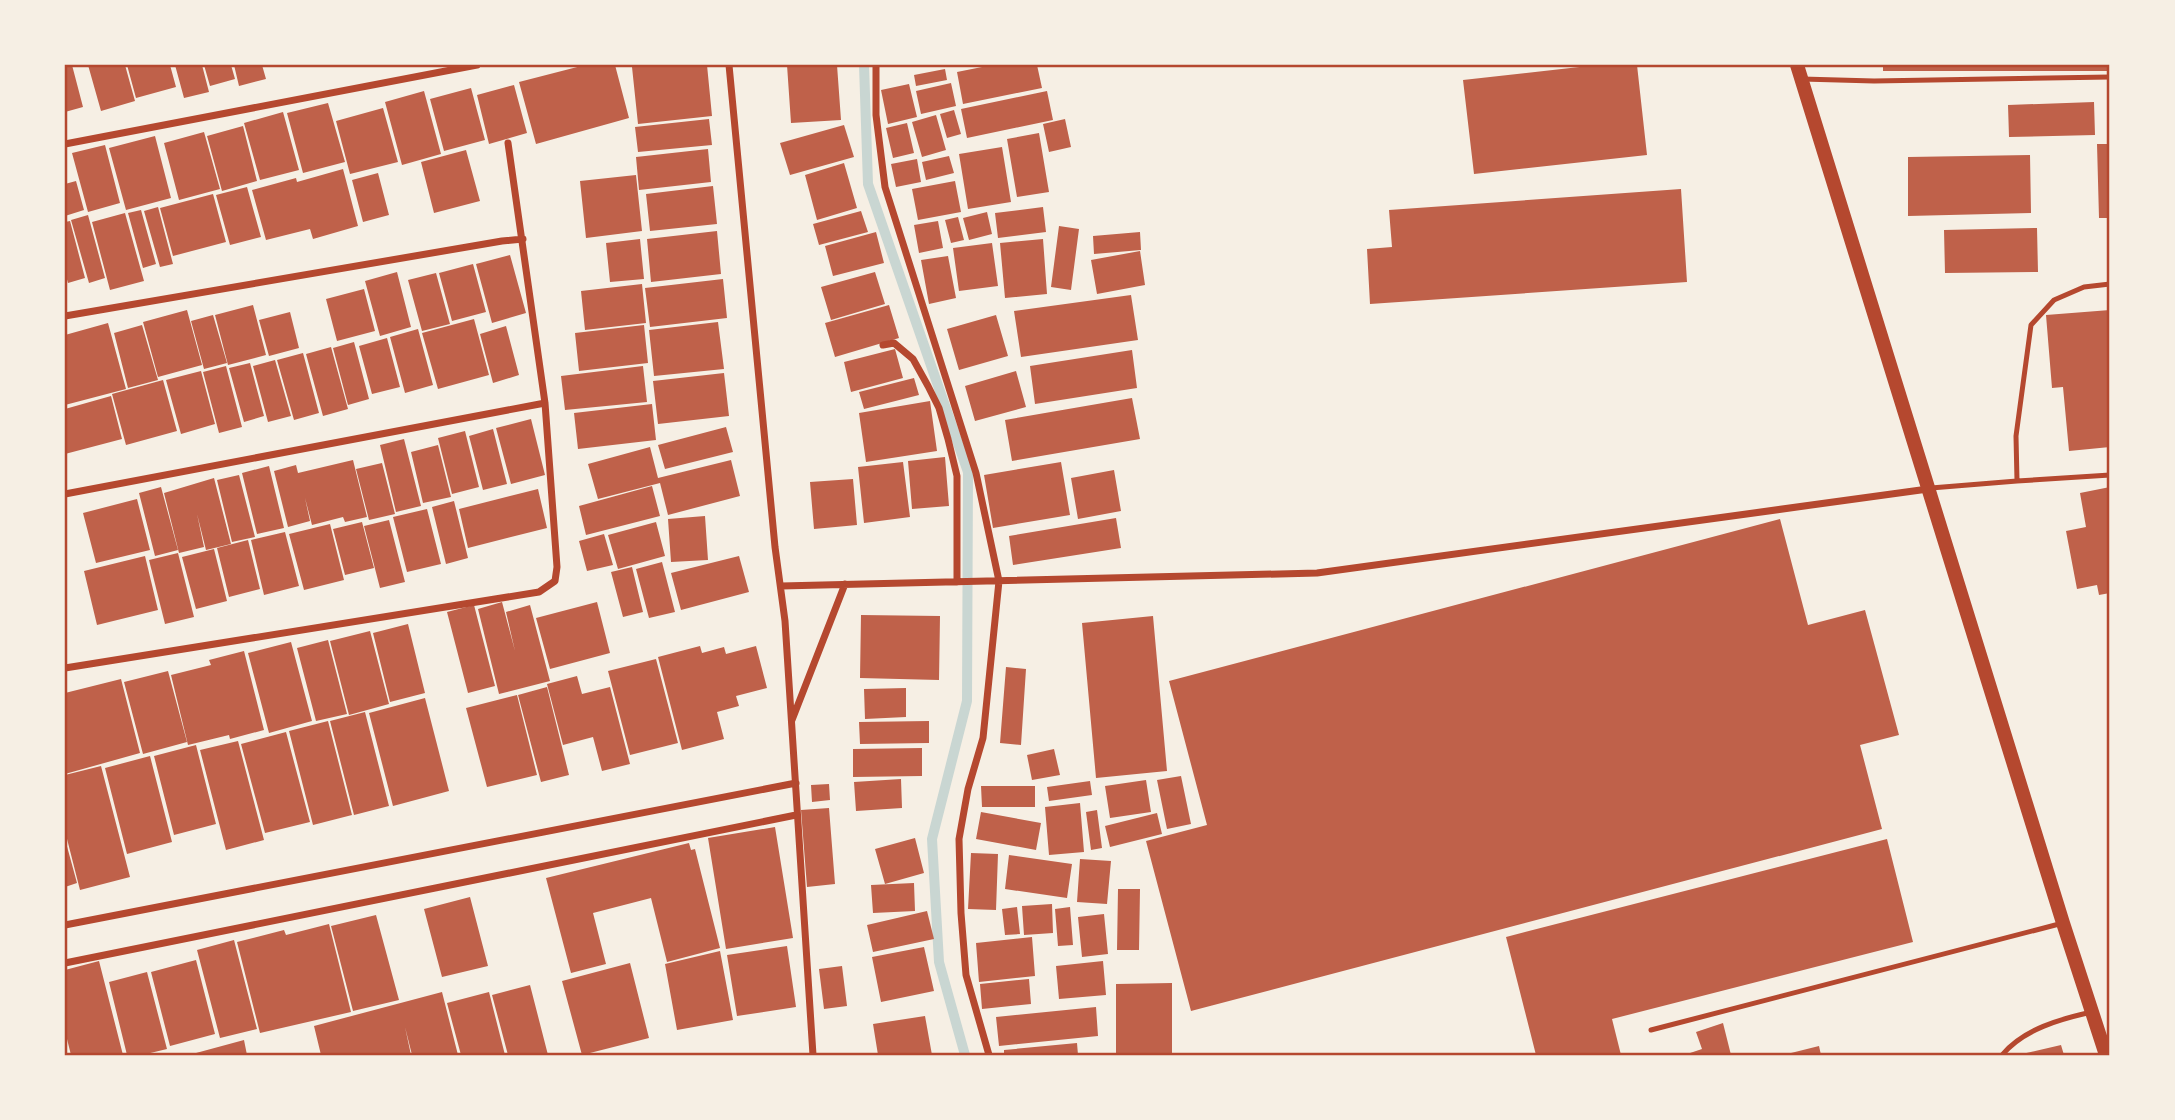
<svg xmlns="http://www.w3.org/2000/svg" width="2175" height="1120" viewBox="0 0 2175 1120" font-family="Mulish,sans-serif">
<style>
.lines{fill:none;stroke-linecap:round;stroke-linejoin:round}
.stream{stroke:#c9d6d2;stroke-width:10}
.building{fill:#bf614a}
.service{stroke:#b5482f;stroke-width:5}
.minor{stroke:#b5482f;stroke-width:7}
.secondary{stroke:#b5482f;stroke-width:14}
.neatline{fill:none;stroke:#b5482f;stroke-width:2.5}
</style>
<rect width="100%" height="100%" fill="#f6efe4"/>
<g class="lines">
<path class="stream" d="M864 65 868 184 968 472 967 701 932 839 939 962 965 1055"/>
</g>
<path class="building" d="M65 65H72L83 107 65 112Z
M88 65H125L135 101 101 111Z
M127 65H170L176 87 136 98Z
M175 65H202L209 92 184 98Z
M204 65H231L235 79 210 86Z
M234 65H262L266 79 239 86Z
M585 65H615L629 118 536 144 519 82Z
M650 65H707L712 116 638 124 632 67Z
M787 65H837L841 120 791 123Z
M992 65H1037L1042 88 963 104 957 72Z
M1597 65H1637L1647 155 1474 174 1463 80Z
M1883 65H2110V71H1883Z
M945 69 947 80 916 86 914 75Z
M951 83 956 106 921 114 916 91Z
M909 84 917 117 888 124 881 90Z
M514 85 527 133 489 144 477 95Z
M471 88 485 140 444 151 430 99Z
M424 91 441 154 402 165 385 102Z
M1047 91 1053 120 967 138 961 109Z
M2094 102 2095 135 2009 137 2008 105Z
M328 103 345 162 303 173 287 113Z
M383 108 398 162 350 174 336 121Z
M954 110 961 134 947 138 940 114Z
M283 112 299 170 260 180 244 123Z
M936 115 946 150 922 157 912 122Z
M709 119 712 145 638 152 635 127Z
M1065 119 1071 147 1049 152 1043 124Z
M907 123 914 153 893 158 886 128Z
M844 125 854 157 790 175 780 143Z
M243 126 257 181 222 191 207 136Z
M204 132 220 189 179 200 164 143Z
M1039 133 1049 192 1017 197 1007 139Z
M155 136 171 198 126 210 109 148Z
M2097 144H2110V218H2099Z
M105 145 120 203 88 212 72 153Z
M1002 147 1011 202 968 209 959 154Z
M708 149 711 182 639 190 636 157Z
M466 150 480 201 434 213 421 162Z
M2030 155 2031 213 1908 216V157Z
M949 156 954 173 926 180 922 162Z
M917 159 921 182 896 187 891 164Z
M844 163 857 208 817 220 805 175Z
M343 169 358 226 313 239 310 229 266 240 252 190 296 178 297 182Z
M378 173 389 215 363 222 352 180Z
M636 175 642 231 586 238 580 181Z
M76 181 84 210 65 216V184Z
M955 181 961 212 918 220 912 189Z
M713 186 717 224 650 231 646 194Z
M247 187 261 237 230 245 216 195Z
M1681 189 1687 282 1370 304 1367 249 1392 247 1389 210Z
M213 194 226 242 173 256 160 208Z
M158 207 173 264 160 267 144 211Z
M1043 207 1046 232 998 238 995 213Z
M141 210 156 264 143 268 128 213Z
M861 211 868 232 819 245 813 224Z
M987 212 992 234 969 240 963 218Z
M125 213 144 281 110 290 92 222Z
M88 215 105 278 89 283 71 220Z
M958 217 964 240 951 243 945 220Z
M70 221 85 278 68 283 65 272V222Z
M938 221 943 248 919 253 914 225Z
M1059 226 1079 229 1071 290 1051 287Z
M2037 228 2038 272 1945 273 1944 230Z
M717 231 721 274 651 282 647 239Z
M876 232 884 263 833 276 825 246Z
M1140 232 1141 250 1094 254 1093 236Z
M640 239 644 279 610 282 606 243Z
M1043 239 1047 294 1005 298 1000 243Z
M992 243 998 286 959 291 953 248Z
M1140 251 1145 285 1097 294 1091 260Z
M510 255 526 313 492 323 476 264Z
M948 256 956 298 929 304 921 260Z
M473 264 486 312 452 321 439 273Z
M397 272 411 327 380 336 365 281Z
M875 272 885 304 831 320 821 287Z
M436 273 450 324 422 331 408 280Z
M723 279 727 318 650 327 645 288Z
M642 284 646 323 585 330 581 291Z
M364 289 375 331 337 341 326 299Z
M1131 295 1138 340 1021 357 1014 311Z
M253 305 266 355 228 365 215 315Z
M889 305 899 338 835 357 825 323Z
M187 310 202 365 158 377 143 322Z
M2110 310V447L2069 451 2063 387 2052 388 2046 315Z
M290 312 299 348 269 356 259 320Z
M213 315 227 363 204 369 191 321Z
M996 315 1008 356 959 370 947 329Z
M474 319 489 375 438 389 422 333Z
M718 322 724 369 654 376 649 330Z
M108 323 126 389 65 405V335Z
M142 325 158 380 128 388 114 333Z
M644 325 648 363 579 371 575 333Z
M506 326 519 375 493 383 480 334Z
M418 329 433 385 405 393 390 337Z
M387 338 400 387 372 394 359 346Z
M354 342 369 399 348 405 333 348Z
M331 347 348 409 323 416 306 354Z
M895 349 903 378 851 392 844 362Z
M1132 350 1137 388 1035 404 1030 366Z
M303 353 319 413 294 420 277 360Z
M275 360 291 416 268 422 253 366Z
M250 363 264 416 244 422 229 368Z
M226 366 242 427 219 433 203 372Z
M643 366 647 402 565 410 561 376Z
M201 371 215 424 181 434 166 380Z
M1016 371 1026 407 975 421 965 386Z
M724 373 729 416 658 424 653 381Z
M914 378 919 395 864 409 859 392Z
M163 380 177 431 126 445 112 394Z
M111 396 122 439 65 454V409Z
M1132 398 1140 439 1012 461 1005 420Z
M930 401 937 451 866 462 859 413Z
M652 404 656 440 578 449 574 413Z
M531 419 545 475 511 484 496 428Z
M726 427 733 452 665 469 658 445Z
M493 429 507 484 483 490 469 436Z
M465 431 479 487 452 494 438 438Z
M404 439 421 506 396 512 380 445Z
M438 445 451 497 423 503 411 452Z
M650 447 658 478 731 460 740 496 668 515 660 483 598 499 588 464Z
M945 457 949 506 912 509 908 461Z
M353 460 367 517 345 522 343 517 312 525 305 498 310 521 288 527 274 471 296 465 298 473Z
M903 462 910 517 864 523 858 467Z
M1061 462 1070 515 993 528 984 475Z
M382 463 395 514 369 520 356 469Z
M269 466 284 528 257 534 242 473Z
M1114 470 1121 511 1078 519 1071 478Z
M239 475 255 537 232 542 217 480Z
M214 478 231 544 206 550 197 514 204 547 179 553 164 493Z
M853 479 857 525 814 529 810 482Z
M652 486 660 516 586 535 579 506Z
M161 487 178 550 155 556 139 493Z
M2110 487V593L2099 595 2097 585 2077 589 2066 531 2086 527 2080 493Z
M538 489 547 528 468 548 459 509Z
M137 499 150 550 96 563 83 513Z
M454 501 468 558 446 564 432 507Z
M427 509 441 564 407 572 393 517Z
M705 516 708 560 671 562 668 519Z
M1116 518 1121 548 1013 565 1009 536Z
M1780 519 1808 625 1865 610 1899 735 1860 745 1882 829 1191 1011 1146 841 1207 825 1169 681Z
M389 520 405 582 380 588 364 526Z
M362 522 374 568 345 575 333 529Z
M656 522 665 556 618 569 608 535Z
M330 524 344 580 304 590 289 534Z
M285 532 299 586 264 595 251 540Z
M604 534 613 565 587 571 579 541Z
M248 540 260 589 229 597 217 548Z
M214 549 227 601 196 609 182 557Z
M178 553 194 617 165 624 149 560Z
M145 556 158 610 97 625 84 571Z
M739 556 749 592 681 610 671 573Z
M662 562 675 612 649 618 636 569Z
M632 567 643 612 623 617 611 572Z
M502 602 515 651 506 612 530 605 550 681 499 694 478 609Z
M597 602 610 653 550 669 536 618Z
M474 605 495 686 468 693 447 612Z
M861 615 940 616 939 680 860 678Z
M1153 616 1167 771 1096 778 1082 623Z
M408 624 425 693 390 702 373 633Z
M370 631 389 704 349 715 330 641Z
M328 640 347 714 316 721 297 648Z
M291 642 312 721 269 733 248 653Z
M700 646 702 653 724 647 726 654 756 646 767 688 736 696 739 706 717 712 724 739 682 750 658 657Z
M244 651 264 730 230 739 229 735 188 745 171 675 211 665 209 660Z
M656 659 678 743 630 755 608 671Z
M1006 667 1026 669 1021 745 1000 743Z
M168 671 187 742 143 754 124 682Z
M577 676 582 694 610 687 630 764 602 771 593 737 563 745 547 684Z
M121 679 140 753 65 774V693Z
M547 687 569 775 541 782 518 695Z
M906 688V717L865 719 864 689Z
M517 695 537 775 487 787 466 708Z
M425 698 449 791 393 806 369 713Z
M365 712 389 806 354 815 330 721Z
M328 721 352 815 313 825 289 731Z
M929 721V743L860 744 859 722Z
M286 732 310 822 265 833 241 744Z
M238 741 264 840 226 850 200 750Z
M196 745 216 824 174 835 154 756Z
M922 748V776L853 777V749Z
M1054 749 1060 775 1032 780 1027 755Z
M150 756 172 842 127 854 105 768Z
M101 766 130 877 80 890 65 831V775Z
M1181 776 1191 824 1167 829 1157 780Z
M901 779 902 808 856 811 854 782Z
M1146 780 1151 812 1110 818 1105 786Z
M1090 781 1092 795 1049 801 1047 787Z
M829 784 830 800 812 802 811 785Z
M981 786H1035V807H982Z
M1080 803 1084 852 1049 855 1045 807Z
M829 808 835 884 807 887 801 810Z
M1097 810 1102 848 1091 850 1086 812Z
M981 812 1041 823 1036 850 976 839Z
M1157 813 1162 834 1110 847 1105 826Z
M775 827 793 938 726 949 708 838Z
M915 838 924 873 885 884 875 849Z
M65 839 77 883 65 887Z
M1887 839 1913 942 1612 1019 1621 1055H1536L1506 937Z
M689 843 691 850 695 849 720 948 667 962 651 898 593 913 606 964 571 973 546 878Z
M971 853 998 854 996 910 968 909Z
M1009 855 1072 864 1067 898 1005 889Z
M1080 859 1111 861 1107 904 1077 902Z
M914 883 915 911 873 913 871 885Z
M1118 889H1140L1139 950H1117Z
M470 897 488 966 442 977 424 909Z
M1052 904 1053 933 1024 935 1022 906Z
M1017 907 1020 934 1005 935 1002 909Z
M1070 907 1073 945 1058 946 1055 909Z
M927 911 934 939 873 952 867 925Z
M1104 914 1108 954 1082 957 1078 917Z
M376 915 399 1000 353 1011 331 926Z
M329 924 351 1012 260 1033 237 942 284 930 286 935Z
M1032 937 1035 976 979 982 976 943Z
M234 940 257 1029 220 1038 197 950Z
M787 946 796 1007 737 1016 727 955Z
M924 947 934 991 881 1002 872 957Z
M720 951 733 1020 677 1030 665 964Z
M196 960 215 1034 170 1046 151 972Z
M99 961 123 1055H71L65 1031V970Z
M1103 961 1106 995 1059 999 1056 966Z
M630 963 649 1038 582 1055 562 981Z
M842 966 847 1006 824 1009 819 969Z
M147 972 167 1049 142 1055H127L109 982Z
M1029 979 1031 1004 982 1009 980 984Z
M1172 983V1055H1116V984Z
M530 985 548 1055H508L492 995Z
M442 992 458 1055H412L405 1027 411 1055H321L314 1026Z
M489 992 505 1055H461L447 1003Z
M1096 1007 1098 1036 999 1046 996 1017Z
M925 1016 932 1055H878L873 1024Z
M1723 1023 1731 1055H1684L1702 1049 1696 1032Z
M244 1040 247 1055H197L196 1053Z
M1077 1043 1078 1055H1004V1050Z
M2061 1045 2064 1055H2022V1054Z
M1819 1046 1821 1055H1787V1054Z"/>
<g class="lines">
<path class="service" d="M1802 79 1874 81 2110 77
M2017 481 2110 475
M1931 488 2017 481 2016 436 2031 325 2054 300 2084 287 2110 284
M1651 1030 2063 923
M2002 1055C2024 1029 2060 1019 2092 1012"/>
<path class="minor" d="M729 65 775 547 785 621 813 1055
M876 65V115L885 187 976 473 999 581 983 738 968 789 959 839 961 913 966 975 989 1055
M65 144 477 65
M65 316 502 241 523 239
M883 345 894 343 913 359 928 386 939 408 948 439 957 476V582
M65 494 545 403
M781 586 1317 573 1928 489
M65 668 539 592 555 581 557 567 545 403 508 143
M792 720 845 584
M65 925 796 783
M65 963 796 815"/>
<path class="secondary" d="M1797 65 2063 923 2106 1055"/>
</g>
<rect width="2175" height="1120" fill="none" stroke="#f6efe4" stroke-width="133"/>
<rect x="66" y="66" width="2042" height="988" class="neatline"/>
</svg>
